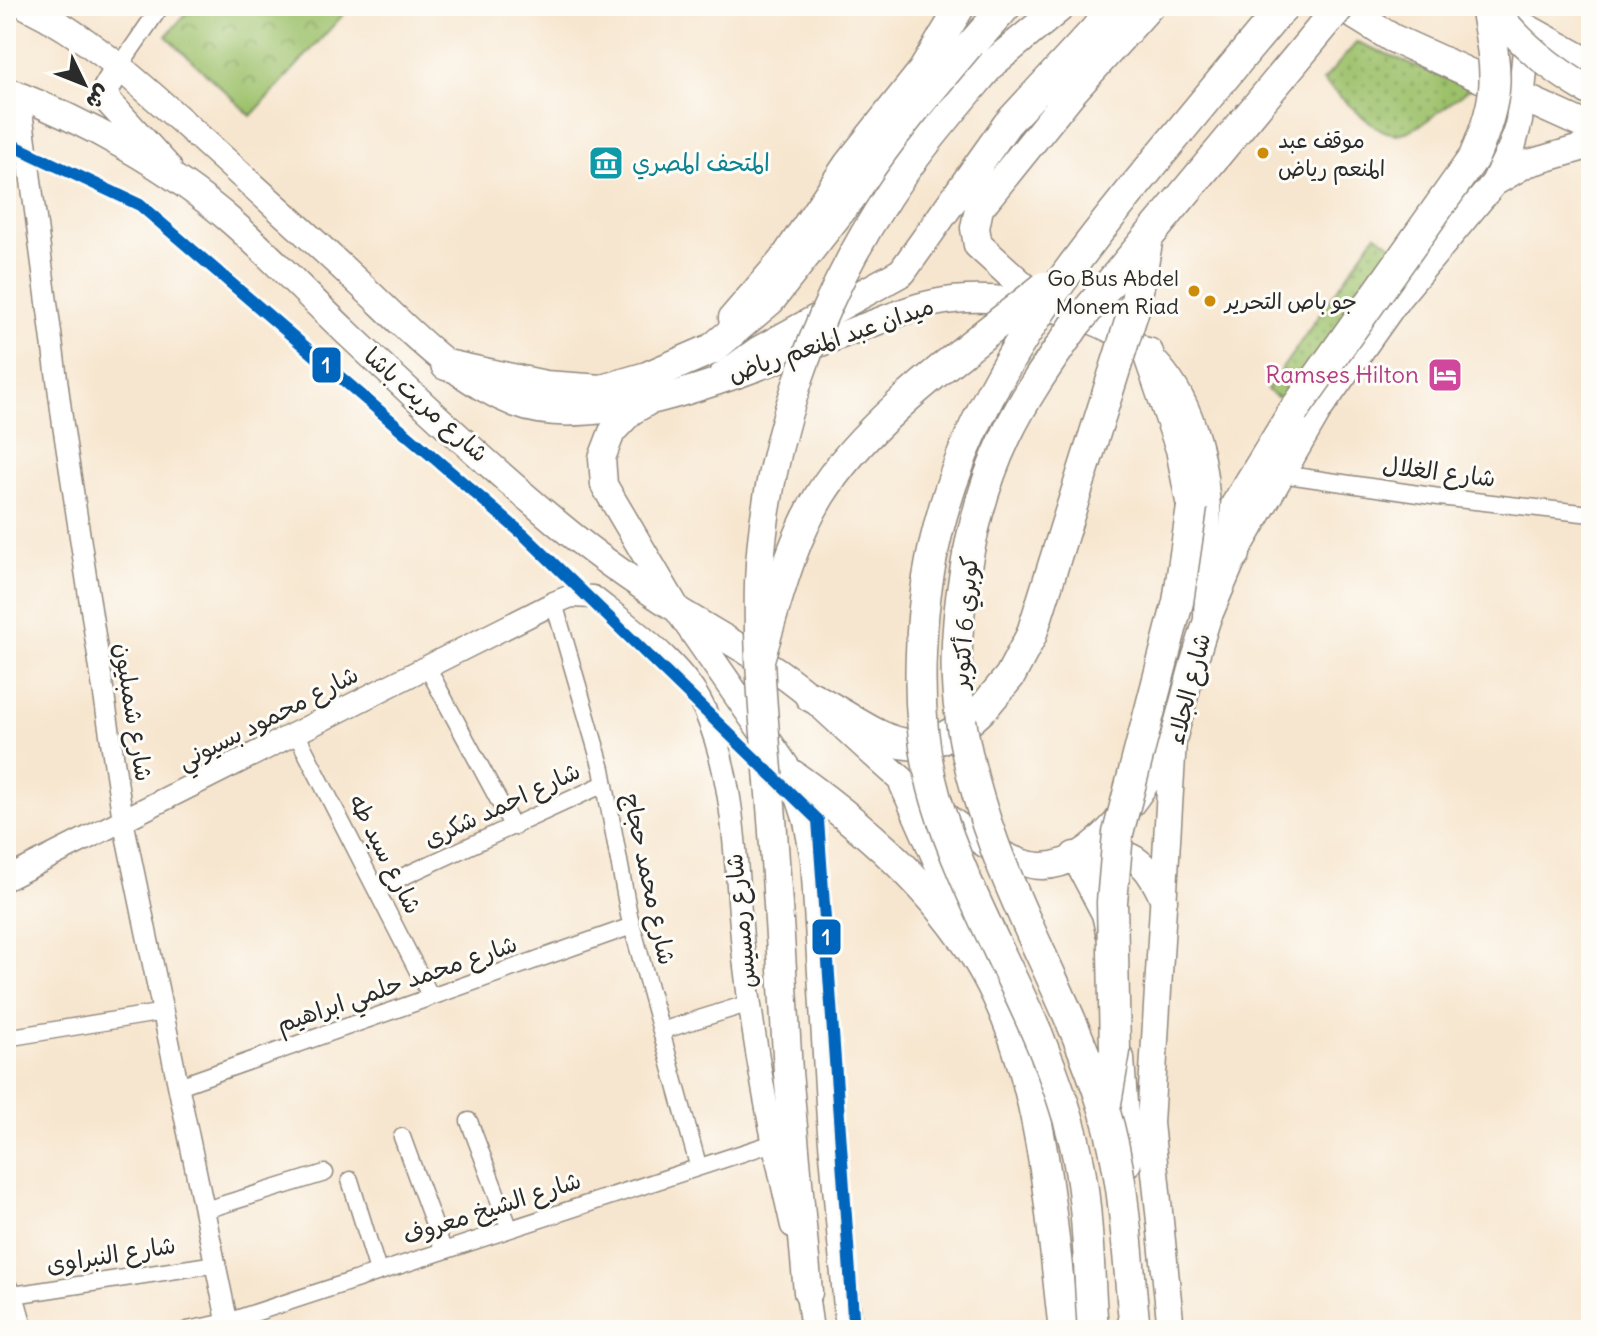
<svg xmlns="http://www.w3.org/2000/svg" width="1597" height="1336" viewBox="0 0 1597 1336" font-family="Delius,'Playpen Sans Arabic',sans-serif">
<style>
.park{fill:url(#park-crowns);stroke:#64764b;stroke-width:2}
.garden{fill:url(#garden-dots);stroke:#64764b;stroke-width:2}
.lines{fill:none;stroke-linecap:round;stroke-linejoin:round}
.minor-casing{stroke:#91887d;stroke-width:19}
.tertiary-casing{stroke:#91887d;stroke-width:23}
.secondary-casing{stroke:#91887d;stroke-width:25}
.primary-casing{stroke:#91887d;stroke-width:29}
.trunk-casing{stroke:#91887d;stroke-width:31}
.motorway-casing{stroke:#91887d;stroke-width:33}
.minor{stroke:#fff;stroke-width:16}
.tertiary{stroke:#fff;stroke-width:20}
.secondary{stroke:#fff;stroke-width:22}
.primary{stroke:#fff;stroke-width:26}
.trunk{stroke:#fff;stroke-width:28}
.motorway{stroke:#fff;stroke-width:30}
.trunk-bridge-casing{stroke:#91887d;stroke-width:31;stroke-linecap:butt}
.motorway-bridge-casing{stroke:#91887d;stroke-width:33;stroke-linecap:butt}
.trunk-bridge{stroke:#fff;stroke-width:28}
.motorway-bridge{stroke:#fff;stroke-width:30}
.metro-1-casing{stroke:#fdfcf7;stroke-width:18}
.metro-1{stroke:#0065bd;stroke-width:12}
.bus-dot{fill:#ce8d09;stroke:#fdfcf7;stroke-width:3}
.labels{text-anchor:middle;stroke-width:6;stroke-linejoin:round;paint-order:stroke}
.bus-label{font-size:22px;fill:#2b2b2b;stroke:#fdfcf7;text-anchor:start}
.culture-label{font-size:24px;fill:#0d838f;stroke:#fdfcf7;text-anchor:start}
.street-label{font-size:24px;fill:#2b2b2b;stroke:#fdfcf7}
.hotel-label{font-size:24px;fill:#b23c85;stroke:#fdfcf7;text-anchor:end}
.line-badge{stroke:#fdfcf7;stroke-width:3}
.badge-label{font-size:22px;text-anchor:middle;font-weight:bold;fill:#fff}
</style>
<defs>
<pattern id="park-crowns" width="20" height="18" patternUnits="userSpaceOnUse" patternTransform="scale(2)"><rect width="20" height="18" fill="#9dc16b"/><path d="M2 6a3 3 0 1 1 6 0M12 15a3 3 0 1 1 6 0" fill="none" stroke="#809d58"/></pattern>
<pattern id="garden-dots" width="8" height="8" patternUnits="userSpaceOnUse" patternTransform="scale(2)"><rect width="8" height="8" fill="#9dc16b"/><path d="M2 2h.1M6 6h.1" fill="none" stroke="#809d58" stroke-width="1.8" stroke-linecap="round"/></pattern>
</defs>
<rect width="100%" height="100%" fill="#fdfcf7"/>
<filter id="ink" filterUnits="userSpaceOnUse"><feTurbulence type="fractalNoise" baseFrequency=".0125" numOctaves="2"/><feDisplacementMap in="SourceGraphic" scale="16" xChannelSelector="R" yChannelSelector="G"/><feConvolveMatrix kernelMatrix="1 2 1 2 8 2 1 2 1" color-interpolation-filters="sRGB"/></filter>
<filter id="wash" filterUnits="userSpaceOnUse"><feTurbulence type="fractalNoise" baseFrequency=".006" numOctaves="4" result="noise"/><feDisplacementMap in="SourceGraphic" scale="32" xChannelSelector="R" yChannelSelector="G"/><feGaussianBlur stdDeviation="1.8" result="paint"/><feColorMatrix in="noise" values="0 0 0 0 0 0 0 0 0 0 0 0 0 0 0 0 0 1.4 0 .05"/><feComposite in="paint" operator="in"/></filter>
<g filter="url(#wash)">
<rect width="100%" height="100%" fill="#f7e6cf"/>
<path class="park" d="M193 6H351L251 116 166 36Z"/>
<path class="garden" d="M1357 42 1470 88C1389 150 1399 150 1323 81Z
M1376 234 1398 249 1289 405 1267 390Z"/>
</g>
<g filter="url(#ink)">
<g class="lines">
<defs>
<path id="minor" d="M119 67 161 6
M1281 474 1439 497 1591 514
M554 603 602 769 629 915 698 1165
M427 667 513 827
M296 733 431 997
M376 889 604 784
M661 1031 750 1003
M6 1038 164 1012
M179 1086 632 926
M469 1121 509 1227
M402 1137 443 1249
M350 1180 378 1271
M205 1210 325 1173
M6 1281 18 1305 25 1330
M13 1295 216 1264
M187 1330 227 1322 773 1143"/>
<path id="tertiary" d="M20 96 63 425 123 820 229 1330"/>
<path id="secondary" d="M6 879 554 603 571 596 593 597C632 628 687 666 706 713 738 789 735 877 744 958 754 1048 771 1137 792 1226
M805 1279 812 1330"/>
<path id="primary" d="M26 6C92 38 142 86 196 134 251 184 306 233 360 284 408 329 453 379 516 404 606 439 778 357 866 326 888 318 911 307 934 303 983 293 1043 302 1090 320 1219 369 1210 506 1207 620
M119 67 106 89V99L168 167
M6 90C85 121 168 166 232 222 271 256 307 295 345 331 414 396 484 462 557 523 594 554 637 584 678 610 723 638 770 662 810 696 858 737 983 868 1043 866 1100 865 1147 782 1173 740
M1494 183 1526 164 1591 145
M645 404 631 412 612 432 602 458 604 485 677 609 792 775 807 821 814 859 830 1120 849 1330
M903 785 968 932
M1074 855 1105 914 1109 932
M1101 866 1114 853C1142 854 1153 877 1164 900
M1121 1058 1128 1163
M1171 1330 1150 1123 1173 740 1194 662 1207 620 1235 554 1320 408 1398 298 1494 183 1513 144 1519 121 1528 30"/>
<path id="trunk" d="M1340 6 1392 38 1591 128
M1494 10 1591 64
M993 63 1062 6
M1047 308 978 245 975 228 979 208 1070 95 1150 6
M733 318 784 259 848 164 922 71 961 6
M722 377 758 351 902 272 1007 124 1116 6
M788 1072 808 1292"/>
<path id="motorway" d="M1148 353 1181 449 1192 507
M446 365 545 386 602 390 647 377 712 349 770 300 960 58 1006 6
M1235 554 1236 505 1293 412
M810 696C878 731 911 777 980 711
M792 775C865 827 942 894 986 974 1044 1080 1050 1213 1064 1330"/>
</defs>
<use href="#minor" class="minor-casing"/>
<use href="#tertiary" class="tertiary-casing"/>
<use href="#secondary" class="secondary-casing"/>
<use href="#primary" class="primary-casing"/>
<use href="#trunk" class="trunk-casing"/>
<use href="#motorway" class="motorway-casing"/>
<use href="#minor" class="minor"/>
<use href="#tertiary" class="tertiary"/>
<use href="#secondary" class="secondary"/>
<use href="#primary" class="primary"/>
<use href="#trunk" class="trunk"/>
<use href="#motorway" class="motorway"/>
<defs>
<path id="trunk-bridge" d="M1491 6C1520 44 1550 68 1591 92
M788 1072C783 984 778 895 771 806 765 732 757 657 759 583 764 449 815 307 888 196 919 149 957 106 993 63"/>
<path id="motorway-bridge" d="M1293 412 1474 157C1502 93 1497 73 1485 6
M760 656C777 601 790 544 820 495 868 417 973 345 1044 287
M985 706 1010 676 1031 636 1135 306 1147 243
M1105 1109 1115 1051 1112 902 1118 833 1178 602 1192 507
M1093 1330C1088 1268 1089 1200 1074 1140 1044 1019 971 916 936 799 922 751 919 702 921 653 926 456 1028 316 1148 170 1193 115 1238 60 1284 6
M1135 1330C1127 1257 1126 1180 1104 1109 1076 1018 1028 936 995 847 979 804 966 759 960 713 948 631 970 511 1006 436 1025 396 1051 360 1076 324L1340 6"/>
</defs>
<use href="#trunk-bridge" class="trunk-bridge-casing"/>
<use href="#motorway-bridge" class="motorway-bridge-casing"/>
<use href="#trunk-bridge" class="trunk-bridge"/>
<use href="#motorway-bridge" class="motorway-bridge"/>
<defs>
<path id="metro-1" d="M6 142 140 205 525 536 818 820 854 1330"/>
</defs>
<use href="#metro-1" class="metro-1-casing"/>
<use href="#metro-1" class="metro-1"/>
</g>
</g>
<defs>
<symbol id="museum-square" viewBox="-11 -11 22 22"><rect x="-9" y="-9" width="18" height="18" rx="4" fill="#0f9aa8" stroke="#fdfcf7"/><path d="M0-6L6-3V-2H-6V-3ZM-5-1h2V3h-2ZM-1-1h2V3h-2ZM3-1h2V3H3ZM-6 4H6V6H-6Z" fill="#fff"/></symbol>
<symbol id="hotel-square" viewBox="-11 -11 22 22"><rect x="-9" y="-9" width="18" height="18" rx="4" fill="#d1479c" stroke="#fdfcf7"/><path d="M-6-4.5h1.5V1H6V5H4.5V3h-9V5H-6ZM-4 0a1.8 1.8 0 1 1 3.6 0ZM.5 0V-2.5h3Q6-2.5 6 0Z" fill="#fff"/></symbol>
</defs>
<g fill-rule="evenodd">
<use href="#museum-square" x="586" y="143" width="40" height="40"/>
<use href="#hotel-square" x="1425" y="355" width="40" height="40"/>
</g>
<g class="bus-dot">
<circle cx="1263" cy="153" r="7"/>
<circle cx="1194" cy="291" r="7"/>
<circle cx="1210" cy="301" r="7"/>
</g>
<g class="labels">
<g class="bus-label">
<text x="1278" y="148">موقف عبد<tspan x="1278" dy="28">المنعم رياض</tspan></text>
<text x="1179" y="286" text-anchor="end">Go Bus Abdel<tspan x="1179" dy="28">Monem Riad</tspan></text>
<text x="1225" y="309">جو باص التحرير</text>
</g>
<g class="culture-label">
<text x="632" y="171">المتحف المصري</text>
</g>
<g class="street-label">
<text transform="translate(831 340) rotate(-19)" y="8">ميدان عبد المنعم رياض</text>
<text transform="translate(426 405) rotate(42)" y="8">شارع مريت باشا</text>
<text transform="translate(1439 472) rotate(7)" y="8">شارع الغلال</text>
<text transform="translate(965 622) rotate(-86)" y="8">كوبري 6 أكتوبر</text>
<text transform="translate(1189 689) rotate(-76)" y="8">شارع الجلاء</text>
<text transform="translate(133 712) rotate(81)" y="8">شارع شمبليون</text>
<text transform="translate(268 718) rotate(-27)" y="8">شارع محمود بسيوني</text>
<text transform="translate(502 805) rotate(-25)" y="8">شارع احمد شكرى</text>
<text transform="translate(385 854) rotate(63)" y="8">شارع سيد طه</text>
<text transform="translate(649 879) rotate(78)" y="8">شارع محمد حجاج</text>
<text transform="translate(741 921) rotate(-96)" y="8">شارع رمسيس</text>
<text transform="translate(397 984) rotate(-19)" y="8">شارع محمد حلمي ابراهيم</text>
<text transform="translate(492 1208) rotate(-18)" y="8">شارع الشيخ معروف</text>
<text transform="translate(111 1255) rotate(-9)" y="8">شارع النبراوى</text>
</g>
<g class="hotel-label">
<text x="1419" y="383">Ramses Hilton</text>
</g>
</g>
<g class="line-badge">
<rect x="311" y="346" width="31" height="38" rx="8" fill="#0065bd"/>
<rect x="811" y="918" width="31" height="38" rx="8" fill="#0065bd"/>
</g>
<g class="badge-label">
<text x="326" y="373">1</text>
<text x="826" y="945">1</text>
</g>
<rect width="1597" height="1336" fill="none" stroke="#fdfcf7" stroke-width="32"/>
<g transform="translate(84 84) rotate(133)" stroke="#fdfcf7" stroke-width="6" paint-order="stroke">
<path d="M0-6L14 30L0 20L-14 30Z" fill="#2b2b2b"/>
<text y="-12" font-size="22" font-weight="bold" text-anchor="middle" fill="#2b2b2b">ش</text>
</g>
</svg>
